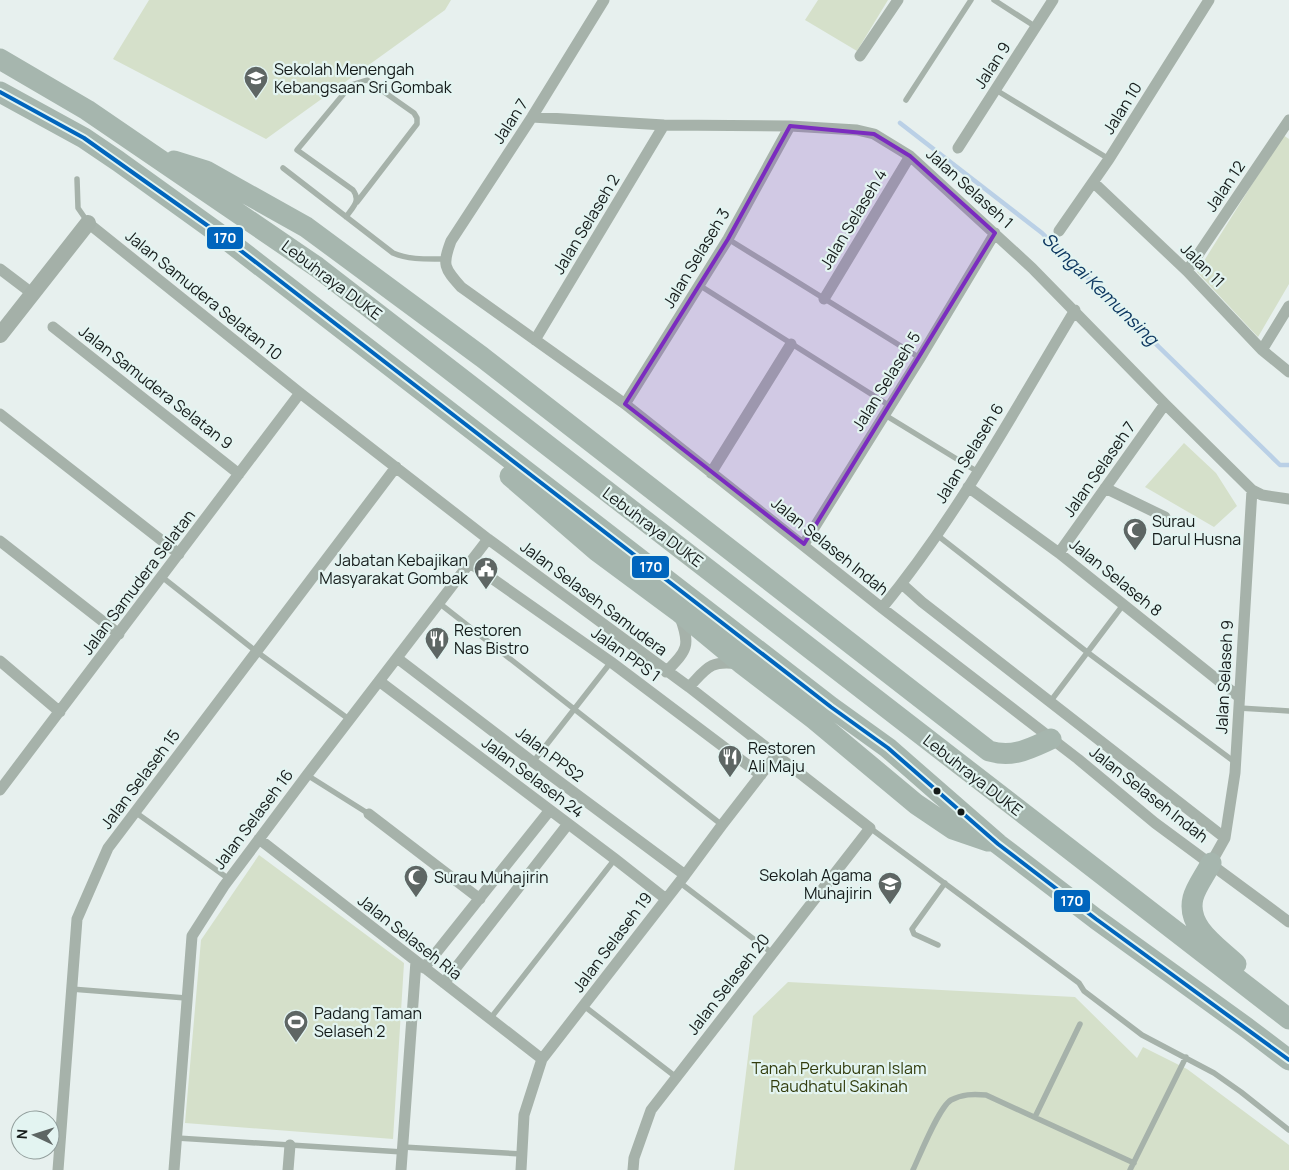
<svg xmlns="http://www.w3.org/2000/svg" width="1289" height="1170" viewBox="0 0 1289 1170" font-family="Manrope,sans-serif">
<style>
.green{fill:#d5e0ca}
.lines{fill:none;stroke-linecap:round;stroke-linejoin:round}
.stream{stroke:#bad0e6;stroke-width:4.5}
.lane{stroke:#a6b2aa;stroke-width:5.5}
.street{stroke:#a6b2aa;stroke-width:11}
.secondary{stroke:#a4b0a8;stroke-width:16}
.highway{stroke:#a6b6ae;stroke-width:21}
.bus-1-casing{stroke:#e3f4f1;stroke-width:8}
.bus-1{stroke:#0065bd;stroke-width:4}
.marked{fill:#7b2cbf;fill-opacity:0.2;stroke:#7b2cbf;stroke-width:4;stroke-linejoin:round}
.bus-dot{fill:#151b1a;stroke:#e3f4f1;stroke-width:2}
.labels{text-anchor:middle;stroke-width:4.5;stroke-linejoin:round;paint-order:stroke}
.street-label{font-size:16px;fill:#151b1a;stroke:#e3f4f1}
.poi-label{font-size:16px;fill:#151b1a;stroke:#e3f4f1;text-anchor:start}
.park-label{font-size:16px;fill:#313b0c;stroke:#e3f4f1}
.water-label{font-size:18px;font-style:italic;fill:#0e3861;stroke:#e3f4f1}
.line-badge{stroke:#e3f4f1;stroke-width:2}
.badge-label{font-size:14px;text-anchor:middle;font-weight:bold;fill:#fff}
</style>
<rect width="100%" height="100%" fill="#e7f0ee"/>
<path class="green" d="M149 0H451L445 10 266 139 113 59Z
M818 0H888L857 51 805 20Z
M1283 135 1289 139V284L1258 337 1197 272Z
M1184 443 1216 473 1237 506 1214 527 1145 487Z
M259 855 404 963 393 1139 185 1123 201 940Z
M788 982 1075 997 1137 1058 1143 1047 1187 1069 1289 1145V1170H734L753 1016Z"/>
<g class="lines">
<path class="stream" d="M900 123 1042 233 1280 465H1289"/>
<path class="lane" d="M994 0 1036 27
M996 90 1109 159
M906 100 971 0
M283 168 393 253C409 260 427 259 444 259
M77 179 78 208 87 221
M346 217C353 207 361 201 353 190L297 150 351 85 367 80 414 113 417 118V124L357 202
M728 239 920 358
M699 285 890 406
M885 415 978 472
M937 535 1087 652 1236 763
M162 577 257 652 350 720
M439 603 722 825
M1050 702 1123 605
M1239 708 1289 711
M533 762 611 662
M307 775 369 814
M135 812 229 879
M870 828 1079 983 1084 991 1142 1035 1214 1073 1241 1092 1289 1130
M679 882 772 953
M938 945 914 934 912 929 945 883
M71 989 186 998
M584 1006 676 1077
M490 1019 615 859
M1035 1117 1080 1024
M177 1138 403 1152
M403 1147 522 1154
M913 1170C920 1155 939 1107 951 1100 962 1094 973 1094 986 1095L1134 1163
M1130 1170 1186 1057"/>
<path class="street" d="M604 0 532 117 451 241C442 265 444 268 461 287L625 404 882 608 1078 759 1155 823 1289 922
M860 56 898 0
M532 117 664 125 790 126 857 130 874 134 910 156 1032 268 1165 404 1252 490 1262 495 1289 499
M958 148 1053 0
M1093 182 1187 271 1262 350 1289 372
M88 223 300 393 488 539 689 687 870 828 651 1110 634 1158 633 1170
M1059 231 1109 159 1209 0
M0 269 33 294
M1187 271 1289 120
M824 299 910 156
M53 327 239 474
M535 340 664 125
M1262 350 1289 306
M625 404 728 239 790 126
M0 414 179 554
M711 473 791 344
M968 487 1059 553 1239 697
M1105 488 1165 517
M0 541 119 634
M804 544 920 358 995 233
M1059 553 1165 404
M470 563 611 662 761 775
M902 584 922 602 1225 838
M882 608C957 517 1014 411 1075 310
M397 658 533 762 685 875
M0 661 60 712
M666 672C687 650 691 647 680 617
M379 681 615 859 666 899
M689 687C707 668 710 660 738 664
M0 790 300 393
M369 814 480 899
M259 839 542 1059
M1211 863 1225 838 1235 773 1252 490
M424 968 550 810
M444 983 568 824
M58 1170 77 919 108 848 396 467
M174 1170 192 936 224 886 307 775 488 539
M288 1170 290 1145
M401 1170 416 961
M521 1170 524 1115 542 1059 685 875 722 825 777 754"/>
<path class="secondary" d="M0 335 88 223"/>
<path class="highway" d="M0 59 87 110 317 267 1289 1019
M0 92 84 138 118 161 218 233 831 707 888 748 998 844 1096 919 1247 1028 1289 1060
M174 161 206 171 306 227 482 357 989 751C1013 758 1029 749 1051 739
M510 476 597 551 678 611 742 664 814 719 916 804 953 829 988 841
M1211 863C1206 874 1196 886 1193 898 1186 927 1217 946 1236 964"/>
<defs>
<path id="bus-1" d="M0 92 84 138 218 233 831 707 888 748 998 844 1096 919 1289 1060"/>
</defs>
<use href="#bus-1" class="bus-1-casing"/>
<use href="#bus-1" class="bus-1"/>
</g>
<path class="marked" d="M790 126 874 134 910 156 995 233 804 544 625 404 728 239Z"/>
<defs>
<symbol id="school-pin" viewBox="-11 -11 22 30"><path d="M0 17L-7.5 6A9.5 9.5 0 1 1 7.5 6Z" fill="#5e6664" stroke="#e3f4f1"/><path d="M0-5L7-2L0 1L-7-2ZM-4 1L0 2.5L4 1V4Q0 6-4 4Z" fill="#fff"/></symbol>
<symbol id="mosque-pin" viewBox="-11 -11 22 30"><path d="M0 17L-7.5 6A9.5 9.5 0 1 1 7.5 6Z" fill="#5e6664" stroke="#e3f4f1"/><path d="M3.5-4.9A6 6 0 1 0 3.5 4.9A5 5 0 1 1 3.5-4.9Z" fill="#fff"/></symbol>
<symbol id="civic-pin" viewBox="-11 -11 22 30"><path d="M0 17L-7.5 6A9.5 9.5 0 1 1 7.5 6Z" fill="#5e6664" stroke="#e3f4f1"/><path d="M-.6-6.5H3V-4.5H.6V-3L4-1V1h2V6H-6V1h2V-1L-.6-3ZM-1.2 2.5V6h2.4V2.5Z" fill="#fff"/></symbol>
<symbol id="restaurant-pin" viewBox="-11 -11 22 30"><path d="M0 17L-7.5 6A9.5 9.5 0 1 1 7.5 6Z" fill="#5e6664" stroke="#e3f4f1"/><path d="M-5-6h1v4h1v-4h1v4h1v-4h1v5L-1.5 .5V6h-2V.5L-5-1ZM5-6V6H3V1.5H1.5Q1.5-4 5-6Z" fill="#fff"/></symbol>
<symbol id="stadium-pin" viewBox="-11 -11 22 30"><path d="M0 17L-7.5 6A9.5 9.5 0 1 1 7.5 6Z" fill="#5e6664" stroke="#e3f4f1"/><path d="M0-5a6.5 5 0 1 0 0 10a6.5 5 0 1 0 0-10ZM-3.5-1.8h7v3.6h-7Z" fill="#fff"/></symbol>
</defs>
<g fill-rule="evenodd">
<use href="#school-pin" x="242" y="64" width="28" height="38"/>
<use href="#mosque-pin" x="1121" y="516" width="28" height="38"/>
<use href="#civic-pin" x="472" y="555" width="28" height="38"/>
<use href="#restaurant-pin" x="423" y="625" width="28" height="38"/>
<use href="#restaurant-pin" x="716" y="743" width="28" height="38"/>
<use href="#mosque-pin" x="402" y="863" width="28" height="38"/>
<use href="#school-pin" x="876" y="870" width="28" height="38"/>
<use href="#stadium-pin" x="282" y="1008" width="28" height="38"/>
</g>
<g class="bus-dot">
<circle cx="937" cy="791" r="4.5"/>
<circle cx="961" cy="812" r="4.5"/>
</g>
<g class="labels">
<g class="street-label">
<text transform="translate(992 65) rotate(-57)" y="6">Jalan 9</text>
<text transform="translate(1122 108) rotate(-58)" y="6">Jalan 10</text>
<text transform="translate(510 121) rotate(-57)" y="6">Jalan 7</text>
<text transform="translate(1225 186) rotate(-56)" y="6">Jalan 12</text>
<text transform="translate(970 188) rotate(42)" y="6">Jalan Selaseh 1</text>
<text transform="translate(853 219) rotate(-59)" y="6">Jalan Selaseh 4</text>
<text transform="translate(586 224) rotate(-59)" y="6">Jalan Selaseh 2</text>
<text transform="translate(696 258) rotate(-59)" y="6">Jalan Selaseh 3</text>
<text transform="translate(1203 265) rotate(45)" y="6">Jalan 11</text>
<text transform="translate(332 280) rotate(37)" y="6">Lebuhraya DUKE</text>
<text transform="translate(204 295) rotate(39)" y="6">Jalan Samudera Selatan 10</text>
<text transform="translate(886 381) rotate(-58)" y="6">Jalan Selaseh 5</text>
<text transform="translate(156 387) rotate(38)" y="6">Jalan Samudera Selatan 9</text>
<text transform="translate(969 453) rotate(-58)" y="6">Jalan Selaseh 6</text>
<text transform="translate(1099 469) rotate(-55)" y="6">Jalan Selaseh 7</text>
<text transform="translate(653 527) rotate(37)" y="6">Lebuhraya DUKE</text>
<text transform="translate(830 546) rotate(39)" y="6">Jalan Selaseh Indah</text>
<text transform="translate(1116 577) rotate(39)" y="6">Jalan Selaseh 8</text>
<text transform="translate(138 582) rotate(-53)" y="6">Jalan Samudera Selatan</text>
<text transform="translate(594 598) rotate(37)" y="6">Jalan Selaseh Samudera</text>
<text transform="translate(626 654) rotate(36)" y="6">Jalan PPS 1</text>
<text transform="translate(1224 677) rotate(-87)" y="6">Jalan Selaseh 9</text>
<text transform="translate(550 754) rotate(37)" y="6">Jalan PPS2</text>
<text transform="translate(973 775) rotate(38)" y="6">Lebuhraya DUKE</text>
<text transform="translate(533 777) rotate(37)" y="6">Jalan Selaseh 24</text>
<text transform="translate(140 779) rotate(-53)" y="6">Jalan Selaseh 15</text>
<text transform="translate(1149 794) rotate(38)" y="6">Jalan Selaseh Indah</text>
<text transform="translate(253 819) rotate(-53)" y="6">Jalan Selaseh 16</text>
<text transform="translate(410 937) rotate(38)" y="6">Jalan Selaseh Ria</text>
<text transform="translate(612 942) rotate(-53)" y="6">Jalan Selaseh 19</text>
<text transform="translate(728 984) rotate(-52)" y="6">Jalan Selaseh 20</text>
</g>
<g class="poi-label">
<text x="274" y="75">Sekolah Menengah<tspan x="274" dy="18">Kebangsaan Sri Gombak</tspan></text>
<text x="1152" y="527">Surau<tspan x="1152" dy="18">Darul Husna</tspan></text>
<text x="468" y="566" text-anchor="end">Jabatan Kebajikan<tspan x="468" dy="18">Masyarakat Gombak</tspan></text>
<text x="454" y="636">Restoren<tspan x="454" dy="18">Nas Bistro</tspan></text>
<text x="748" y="754">Restoren<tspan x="748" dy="18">Ali Maju</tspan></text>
<text x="872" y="881" text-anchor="end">Sekolah Agama<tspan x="872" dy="18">Muhajirin</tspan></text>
<text x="434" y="883">Surau Muhajirin</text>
<text x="314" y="1019">Padang Taman<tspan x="314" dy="18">Selaseh 2</tspan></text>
</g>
<g class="park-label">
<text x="839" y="1074">Tanah Perkuburan Islam<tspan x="839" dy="18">Raudhatul Sakinah</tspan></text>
</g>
<g class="water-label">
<text transform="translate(1100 289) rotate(44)" y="6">Sungai Kemunsing</text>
</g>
</g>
<g class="line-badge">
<rect x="206" y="226" width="38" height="24" rx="5" fill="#0065bd"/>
<rect x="631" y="555" width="39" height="24" rx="5" fill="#0065bd"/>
<rect x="1053" y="889" width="38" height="24" rx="5" fill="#0065bd"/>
</g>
<g class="badge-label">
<text x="225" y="243">170</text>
<text x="651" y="572">170</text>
<text x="1072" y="906">170</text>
</g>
<g transform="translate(35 1135) rotate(274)"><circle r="24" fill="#e3f4f1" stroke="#919d9b"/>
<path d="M0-4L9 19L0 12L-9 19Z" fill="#5e6664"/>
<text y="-8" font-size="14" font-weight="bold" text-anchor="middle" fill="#151b1a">N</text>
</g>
</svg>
